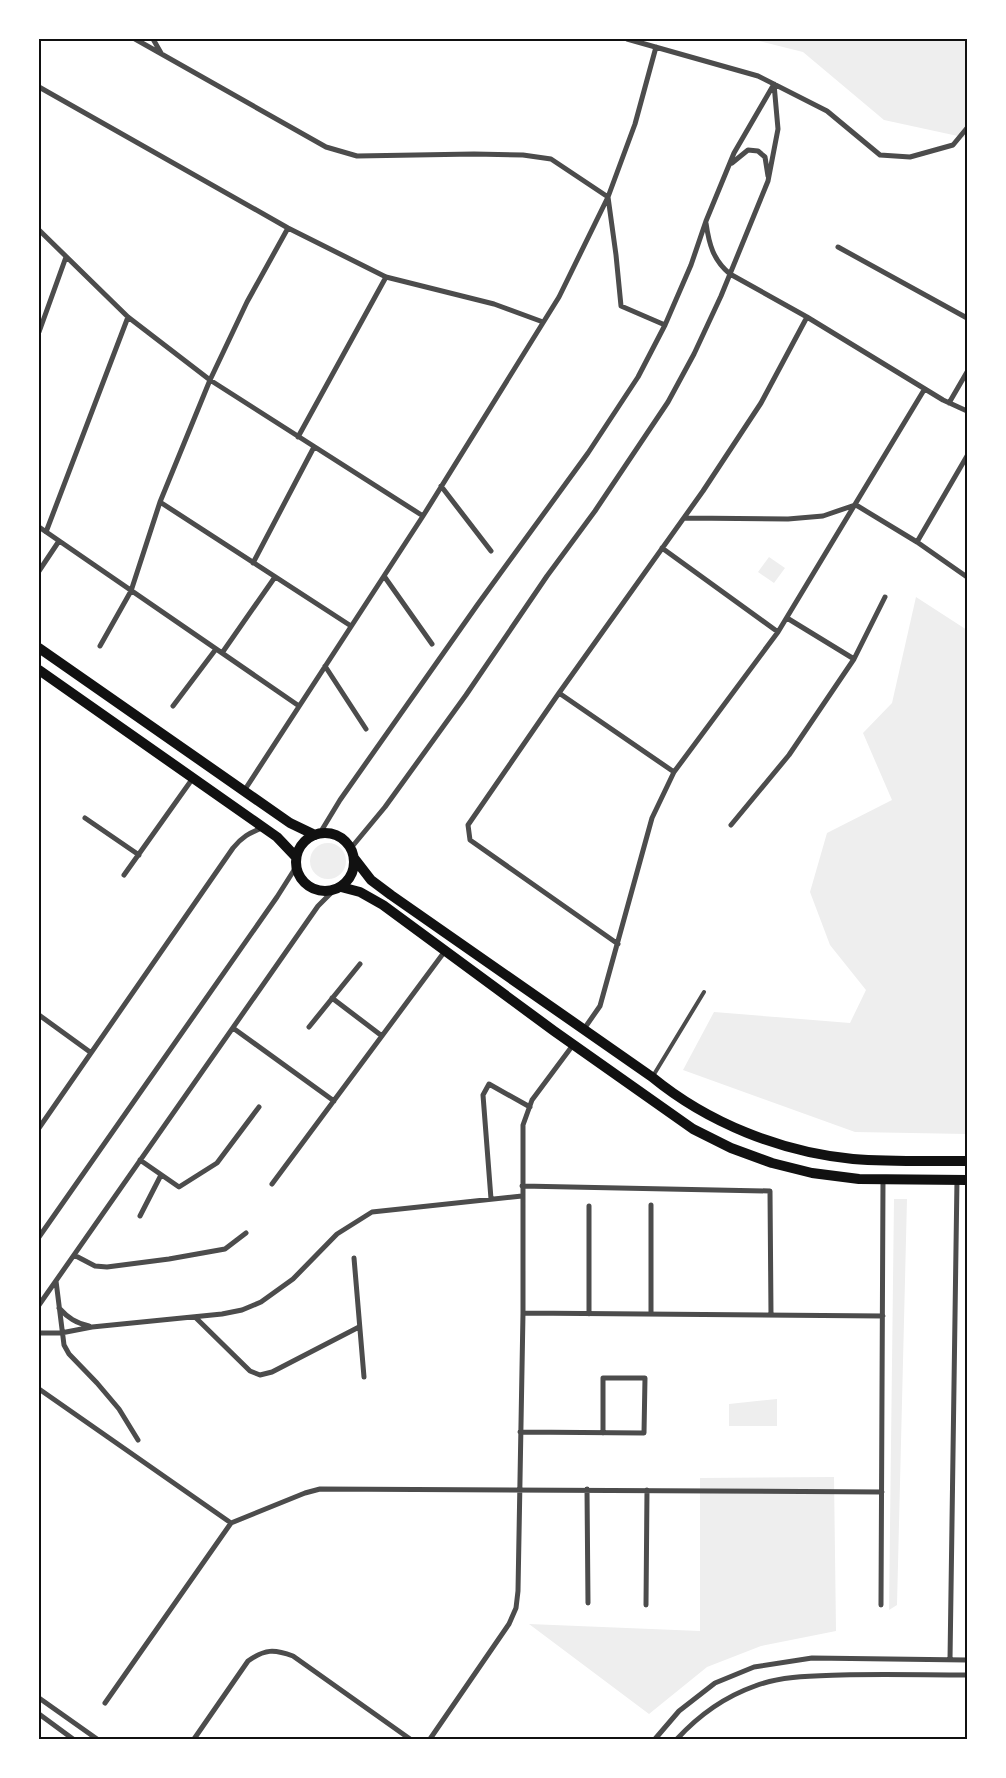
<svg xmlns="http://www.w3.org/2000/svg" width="1006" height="1778" viewBox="0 0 1006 1778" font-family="'Varela Round',sans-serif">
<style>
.green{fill:#eee}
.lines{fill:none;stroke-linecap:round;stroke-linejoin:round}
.service{stroke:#4c4c4c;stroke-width:4}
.minor{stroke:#4c4c4c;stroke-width:5}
.secondary{stroke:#111;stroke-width:10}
.neatline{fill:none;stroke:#111;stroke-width:2}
</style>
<rect width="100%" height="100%" fill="#fff"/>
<path class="green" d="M751 39H967V138L884 120 803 52Z
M769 557 785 568 774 583 758 572Z
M916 597 967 630V1134L855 1132 683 1070 714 1012 850 1023 866 990 830 945 810 892 827 833 892 800 863 733 892 703Z
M310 861a18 18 0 1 1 36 0a18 18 0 1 1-36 0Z
M894 1199H907L897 1605 889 1610Z
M777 1399V1426H729V1404Z
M834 1477 836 1631 761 1646 707 1667 649 1714 529 1624 700 1631V1478Z"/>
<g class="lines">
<path class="service" d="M653 1076 704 992"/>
<path class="minor" d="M135 39 326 147 357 156 474 154 523 155 551 159 608 197 616 255 621 306 665 325
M153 39 161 53
M627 39 758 76 827 111 880 155 910 157 953 145 967 128
M39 87 288 228 386 277 494 304 543 322
M732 163 748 150 758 151 765 157 768 176
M706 223C709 244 713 260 730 274L807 317 943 400 967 411
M39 230 128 317 210 380 423 516
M838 247 967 318
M39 332 66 257
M949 403 967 372
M298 437 386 277
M441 486 491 551
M160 502 351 626
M856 505 917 542 967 456
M685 518 788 519 823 516 855 505
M39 527 299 706
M46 532 128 317
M917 542 967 577
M662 548 778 632
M253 563 314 447
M39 571 59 541
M384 576 432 644
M787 618 854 659
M100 646 131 591 160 502 210 380 247 302 288 228
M222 653 275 577
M325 666 366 729
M559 693 674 772
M173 706 216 649
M244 791 423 516 559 297 608 197 635 124 656 47
M85 818 139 855
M731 825 789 755 854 659 885 597
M320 833 340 800 478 604 588 453 638 377 665 325 691 265 706 221 734 153 774 84
M351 848 385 807 466 695 547 576 595 511 668 402 694 354 721 296 768 181 778 129 774 84
M124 875 193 778
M618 944 470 840 468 825 559 693 703 491 761 403 807 317
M332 998 382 1036
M39 1015 90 1052
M309 1027 360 964
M233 1028 334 1101
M584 1029 600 1006 652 818 674 772 778 632 924 390
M39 1128 233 848C242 837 249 833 262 828
M140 1160 179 1187 217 1163 259 1107
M272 1184 445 951
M522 1186 770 1191 771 1315
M491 1199 483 1095 489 1084 530 1107
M140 1216 161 1175
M39 1237 277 897 296 867
M74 1255 95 1266 107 1267 169 1259 225 1249 246 1233
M354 1258 364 1377
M56 1281 64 1345 69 1354 97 1383 119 1409 138 1440
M39 1305 318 906 333 891
M59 1308C68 1318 76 1323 89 1326
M523 1313 883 1316
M589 1314V1206
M651 1314V1205
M195 1317 250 1371 260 1375 272 1372 359 1327
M39 1333H61L92 1327 222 1314 242 1310 261 1302 293 1279 337 1234 372 1212 522 1196
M39 1389 231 1523
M520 1432 644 1433 645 1378H603V1433
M587 1489 588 1603
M646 1605 647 1490
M881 1605 883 1179
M950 1660 957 1179
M39 1698 97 1739
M105 1703 231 1523 305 1493 320 1489 882 1492
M39 1714 73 1739
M194 1739 248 1661C265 1649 274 1649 293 1656L410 1739
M430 1739 509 1624 516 1608 518 1591 523 1313V1125L532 1100 573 1045
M655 1739 679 1711 715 1683 754 1667 812 1658 967 1660
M677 1739C699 1715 724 1697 755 1686 781 1676 813 1676 841 1675 883 1674 925 1675 967 1675"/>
<path class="secondary" d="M39 648 290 823 315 835
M39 670 277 837 296 857
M296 862a29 29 0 1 1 58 0a29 29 0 1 1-58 0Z
M354 858 371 880 391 895 652 1077C708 1123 781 1152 853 1159 891 1162 929 1161 967 1161
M341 887 360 892 383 905 554 1031 693 1129 731 1148 772 1163 812 1173 859 1179 967 1180"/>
</g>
<rect width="1006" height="1778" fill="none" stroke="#ffffff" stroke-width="80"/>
<rect x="40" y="40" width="926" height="1698" class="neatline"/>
</svg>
